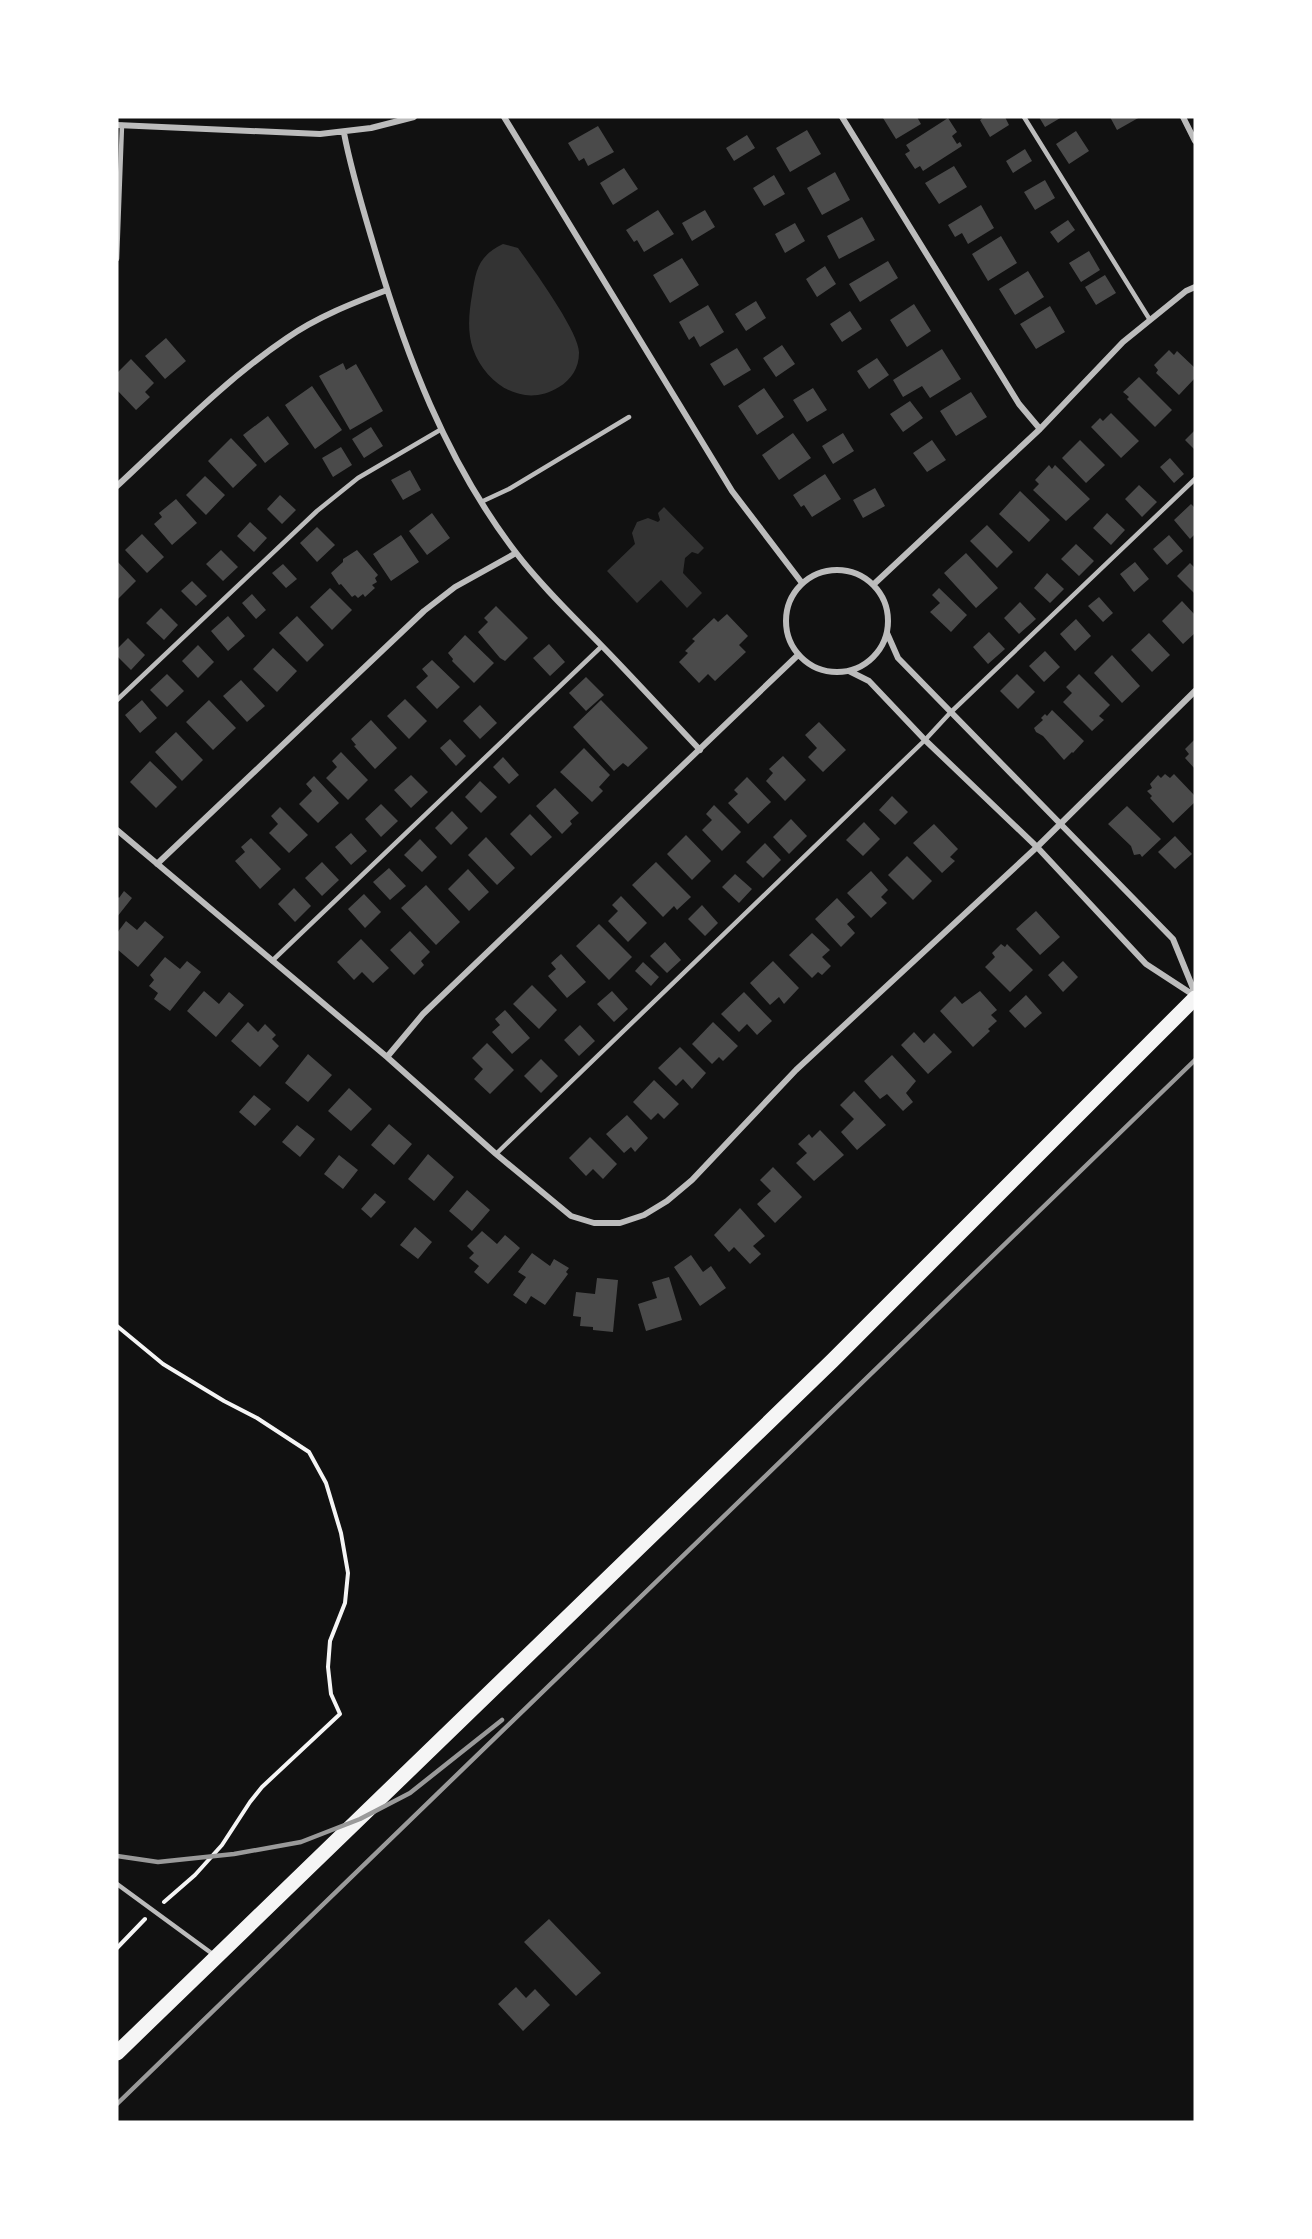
<svg xmlns="http://www.w3.org/2000/svg" width="1312" height="2239" viewBox="0 0 1312 2239" font-family="'IBM Plex Sans',sans-serif">
<style>
.water{fill:#333}
.building{fill:#4a4a4a}
.lines{fill:none;stroke-linecap:round;stroke-linejoin:round}
.path{stroke:#f5f5f5;stroke-width:4}
.service{stroke:#bcbcbc;stroke-width:4.5}
.minor{stroke:#bcbcbc;stroke-width:6}
.primary{stroke:#f5f5f5;stroke-width:15}
.rail{stroke:#9a9a9a;stroke-width:4.5}
</style>
<rect width="100%" height="100%" fill="#111"/>
<path class="water" d="M503 244 518 248C531 266 580 333 579 353 579 368 571 380 559 387 524 409 486 385 473 349 467 332 469 312 472 295 476 270 478 256 503 244Z
M664 507 704 548 698 554 692 552 685 558 683 573 702 593 687 608 661 580 637 603 607 571 635 544 632 533 637 522 648 518 658 522 660 520 658 513Z"/>
<path class="building" d="M917 117 921 124 896 139 883 118Z
M984 117H1005L1009 125 990 137 980 120Z
M1039 117H1062L1045 127Z
M1110 117H1140L1117 130Z
M948 118 957 132 952 136 957 144 960 142 962 146 923 171 920 166 915 169 905 154 910 151 906 145Z
M598 126 614 152 588 166 584 158 579 161 568 143Z
M807 130 821 154 790 172 776 148Z
M1076 131 1089 151 1069 164 1056 144Z
M747 135 755 148 734 161 726 148Z
M1025 149 1032 161 1013 173 1006 161Z
M954 166 967 187 939 204 925 183Z
M624 168 638 189 613 205 600 183Z
M835 172 850 200 822 215 807 188Z
M774 175 785 194 764 206 753 188Z
M1045 180 1055 198 1035 210 1024 192Z
M981 205 994 228 968 244 962 233 955 237 948 225Z
M658 210 674 234 644 252 637 240 634 242 626 230Z
M705 210 715 227 692 241 682 223Z
M862 217 875 240 839 259 827 236Z
M1068 220 1075 230 1058 243 1050 232Z
M795 223 805 241 785 253 775 234Z
M1001 236 1017 263 988 281 972 254Z
M1089 251 1100 270 1081 282 1069 263Z
M682 258 699 285 670 303 653 275Z
M888 261 898 278 860 302 849 284Z
M825 266 836 284 817 297 806 279Z
M1028 271 1044 297 1015 315 999 289Z
M1105 275 1116 293 1096 305 1085 287Z
M756 301 766 318 746 331 735 314Z
M914 304 931 331 907 347 890 320Z
M708 305 724 332 700 347 694 336 689 340 679 322Z
M1050 306 1065 332 1036 349 1020 324Z
M850 311 862 329 842 342 830 324Z
M166 338 186 361 165 379 145 356Z
M782 345 795 364 776 377 763 358Z
M737 348 751 370 724 386 710 364Z
M942 349 961 379 930 398 922 386 903 397 893 380Z
M1169 350 1174 355 1177 351 1195 368V378L1179 395 1156 373 1158 370 1154 365Z
M877 358 889 375 869 389 857 371Z
M131 359 154 383 145 392 150 397 136 410 117 390V373Z
M343 363 346 370 356 364 383 411 350 430 319 376Z
M1139 377 1172 410 1155 427 1127 399 1129 397 1123 392Z
M312 386 342 430 315 449 285 405Z
M764 388 784 417 757 435 738 406Z
M813 388 827 410 807 422 793 400Z
M971 392 987 417 956 436 940 411Z
M910 401 923 418 903 432 890 414Z
M1111 413 1139 441 1121 458 1091 427 1100 418 1103 421Z
M268 416 289 444 265 463 243 435Z
M371 427 383 446 364 458 352 439Z
M1195 430V450L1185 440Z
M793 433 811 458 779 480 762 455Z
M843 433 854 451 833 464 822 446Z
M231 438 257 465 233 488 208 461Z
M932 440 946 460 927 472 913 453Z
M1080 440 1105 465 1086 483 1062 458Z
M341 447 352 465 333 477 322 458Z
M1170 458 1184 474 1174 483 1160 467Z
M1049 465 1052 469 1055 465 1090 499 1066 521 1033 490 1039 484 1035 480Z
M410 470 421 490 403 500 391 480Z
M825 474 841 499 812 517 804 505 801 507 793 495Z
M205 476 225 495 206 515 186 495Z
M1139 485 1157 502 1142 517 1125 499Z
M875 488 885 506 863 518 853 500Z
M1020 491 1050 520 1029 542 999 514Z
M280 495 296 510 282 524 267 509Z
M176 499 197 523 172 545 154 524 162 517 159 513Z
M1191 504 1195 508V534L1190 539 1174 520Z
M432 513 450 538 427 555 409 531Z
M1107 513 1125 530 1111 545 1093 528Z
M250 522 267 538 254 552 237 536Z
M987 525 1013 552 997 568 970 541Z
M317 527 335 545 317 562 300 543Z
M142 534 164 557 147 573 125 550Z
M401 535 419 562 391 581 373 554Z
M1169 535 1183 551 1167 565 1153 549Z
M1076 544 1094 561 1079 576 1061 559Z
M221 550 238 567 223 581 206 564Z
M357 550 378 575 375 578 377 582 372 585 375 588 365 597 363 594 358 598 355 595 352 597 341 584 339 585 331 573 343 562V559Z
M966 553 998 588 976 608 944 573Z
M117 561 136 581 117 600Z
M1135 562 1149 579 1134 592 1120 574Z
M1190 563 1195 568V594L1177 576Z
M283 564 297 579 286 588 272 573Z
M1047 573 1064 589 1050 603 1034 588Z
M192 581 207 596 196 606 181 591Z
M330 588 352 610 332 630 310 607Z
M939 588 967 615 951 632 930 612 940 603 932 595Z
M252 594 266 610 256 619 242 603Z
M1099 597 1113 613 1103 622 1088 606Z
M1182 601 1195 615V633L1183 644 1162 621Z
M1020 602 1036 619 1019 634 1004 618Z
M496 606 528 638 505 661 500 658 478 632 488 622 484 618Z
M161 608 178 625 164 640 146 623Z
M727 614 748 636 739 645 746 652 715 681 708 674 699 683 679 662 688 653 685 651 695 641 692 639 714 618 718 622Z
M228 616 245 636 228 651 211 631Z
M297 616 324 645 307 662 279 633Z
M1076 619 1091 636 1075 651 1060 634Z
M989 632 1005 649 988 664 973 647Z
M1149 633 1170 655 1152 672 1131 650Z
M465 635 494 663 474 683 452 661 453 659 448 653Z
M128 638 145 655 131 670 117 656V649Z
M549 644 565 662 550 676 533 658Z
M198 645 214 662 198 678 182 661Z
M273 648 297 671 277 692 253 669Z
M1045 651 1060 667 1044 682 1029 666Z
M1112 655 1140 686 1122 703 1094 673Z
M432 660 460 687 437 709 416 687 428 676 422 669Z
M167 674 184 691 167 707 150 690Z
M1017 674 1035 692 1018 709 1000 691Z
M1079 674 1110 705 1099 716 1104 720 1092 731 1063 702 1072 693 1066 687Z
M586 677 604 695 586 711 569 693Z
M241 680 265 706 247 722 223 696Z
M405 699 427 721 409 739 387 716Z
M142 700 157 718 140 733 125 715Z
M209 700 236 728 213 750 186 722Z
M601 700 648 748 628 767 623 763 614 771 573 727Z
M480 705 497 723 480 739 463 721Z
M1052 710 1084 741 1073 753 1072 752 1064 760 1043 736 1036 732 1034 728 1043 720 1041 718 1045 714 1047 716Z
M371 720 397 748 375 769 354 746 356 745 351 739Z
M819 722 846 750 823 772 808 757 817 748 805 735Z
M176 732 203 760 182 781 155 752Z
M450 739 466 756 456 766 440 748Z
M1195 739V769L1185 758 1189 754 1185 749Z
M584 748 610 775 599 787 603 791 592 802 560 772Z
M341 752 368 780 348 800 326 778 337 767 332 761Z
M783 756 806 780 785 801 766 781 773 773 769 769Z
M503 757 519 775 509 784 493 767Z
M150 761 177 787 156 808 130 782Z
M1165 774 1170 778 1174 774 1195 796V802L1173 823 1150 798 1152 796 1147 791 1152 788 1150 784 1158 775 1161 778Z
M411 775 428 792 411 808 394 790Z
M314 776 339 803 318 823 299 804 312 791 306 784Z
M747 777 771 802 748 824 728 803 738 794 734 790Z
M480 781 497 797 481 813 465 797Z
M555 788 579 813 570 821 572 824 562 834 536 806Z
M892 796 908 812 895 825 879 810Z
M381 804 398 821 381 837 365 819Z
M714 805 741 832 722 851 702 830 712 820 706 814Z
M1127 806 1161 839 1142 857 1140 854 1134 855 1131 846 1108 824Z
M280 807 308 835 289 853 269 833 278 824 271 816Z
M452 811 468 828 451 845 435 828Z
M530 814 552 837 531 856 510 834Z
M791 819 807 836 789 854 773 837Z
M864 822 880 839 863 856 846 840Z
M934 824 958 849 950 857 955 861 942 873 913 843Z
M351 833 367 851 351 865 335 847Z
M686 835 711 861 692 880 667 854Z
M1175 836 1192 854 1175 869 1158 852Z
M486 837 515 868 497 885 468 855Z
M251 838 281 869 260 889 235 861 245 852 241 847Z
M420 839 437 857 422 872 404 855Z
M765 843 781 860 763 878 746 862Z
M907 856 932 881 913 900 888 875Z
M322 862 339 880 322 896 305 878Z
M656 862 691 897 677 910 674 906 663 917 632 885Z
M389 868 406 886 390 900 373 882Z
M468 869 489 892 469 911 448 889Z
M871 871 888 890 881 897 887 903 871 918 847 893Z
M735 874 752 889 739 903 722 887Z
M426 885 460 922 436 945 401 908Z
M294 888 311 906 295 922 278 904Z
M124 891 132 898 117 917V896L119 898Z
M364 894 381 912 365 928 348 909Z
M621 896 647 923 628 942 608 921 618 911 612 905Z
M837 898 855 917 847 924 855 933 841 947 815 919Z
M702 905 718 923 705 936 688 919Z
M1036 911 1060 937 1040 955 1016 929Z
M126 921 137 930 145 921 164 937 138 967 117 949V933Z
M599 924 632 957 609 980 576 946Z
M410 931 430 952 421 961 424 965 414 975 390 950Z
M812 933 830 950 822 957 831 966 822 975 818 972 812 978 789 955Z
M361 939 389 968 373 983 362 972 354 980 337 962Z
M665 942 681 960 667 973 650 956Z
M1001 944 1005 947 1007 944 1033 970 1010 992 985 967 995 957 992 953Z
M561 954 586 982 567 998 548 976 556 969 551 963Z
M165 957 180 969 187 961 201 972 170 1011 154 999 158 993 149 986 154 980 150 975Z
M773 961 799 988 784 1004 779 997 770 1005 750 983Z
M1063 961 1078 977 1063 992 1048 975Z
M643 962 659 977 651 986 635 971Z
M532 985 557 1010 539 1029 513 1004Z
M204 991 219 1004 229 992 244 1005 216 1037 187 1011Z
M612 991 628 1009 614 1022 597 1004Z
M980 991 997 1010 991 1015 997 1021 988 1029 990 1031 973 1047 940 1011 955 996 962 1004Z
M744 992 772 1021 757 1035 747 1024 739 1032 721 1014Z
M1026 995 1042 1013 1025 1028 1009 1011Z
M505 1010 530 1038 512 1054 492 1032 500 1025 495 1019Z
M248 1022 258 1032 265 1024 276 1035 272 1039 279 1046 260 1067 231 1041Z
M713 1022 738 1046 723 1061 719 1057 712 1064 692 1044Z
M580 1025 595 1041 579 1056 564 1040Z
M914 1032 924 1043 934 1033 952 1052 928 1074 901 1045Z
M487 1043 514 1070 490 1094 474 1079 483 1069 472 1058Z
M680 1047 706 1073 692 1089 683 1079 676 1086 658 1068Z
M308 1054 332 1075 308 1102 285 1083Z
M892 1055 916 1081 906 1093 913 1102 903 1111 887 1094 880 1099 864 1081Z
M541 1059 558 1076 541 1093 524 1076Z
M654 1080 679 1104 664 1119 658 1113 651 1120 633 1102Z
M349 1088 372 1109 351 1131 328 1111Z
M854 1091 886 1125 857 1150 841 1132 854 1119 840 1105Z
M254 1095 271 1109 255 1126 239 1112Z
M627 1115 648 1138 635 1152 631 1147 624 1153 606 1134Z
M389 1124 412 1144 394 1165 371 1145Z
M297 1125 315 1139 300 1157 282 1142Z
M820 1130 844 1155 814 1181 796 1163 807 1153 798 1144 809 1134 812 1138Z
M590 1137 617 1164 603 1179 593 1169 586 1176 569 1158Z
M428 1154 454 1177 434 1201 408 1179Z
M339 1155 358 1170 343 1189 324 1174Z
M773 1167 802 1197 775 1223 757 1204 771 1191 760 1180Z
M467 1190 490 1210 472 1231 449 1211Z
M375 1193 386 1202 371 1218 361 1209Z
M740 1208 765 1236 753 1246 761 1254 750 1264 734 1247 729 1252 714 1235Z
M415 1227 432 1242 418 1259 400 1245Z
M482 1231 497 1244 505 1235 520 1248 488 1284 474 1272 479 1266 469 1258 474 1253 467 1246Z
M532 1253 550 1266 554 1259 569 1268 566 1272 568 1274 545 1305 531 1296 526 1304 513 1295 526 1277 518 1272Z
M691 1255 703 1272 711 1266 726 1288 700 1306 674 1267Z
M669 1277 682 1320 646 1331 638 1304 657 1298 652 1282Z
M597 1278 618 1280 613 1332 593 1330V1327L580 1326 581 1317 573 1316 576 1292 595 1294Z
M549 1919 601 1973 576 1996 524 1942Z
M516 1987 526 1998 535 1989 550 2005 523 2031 498 2004Z"/>
<g class="lines">
<path class="path" d="M117 1326 163 1364 224 1401 257 1418 309 1452 326 1483 341 1533 348 1573 345 1603 330 1641 328 1667 331 1694 340 1714 262 1787 250 1802 222 1845 195 1875 164 1902
M117 1948 145 1919"/>
<path class="service" d="M1024 117 1150 320
M117 259 122 125
M481 502 509 489 629 417
M117 700 317 511 358 478 440 430
M272 961 602 646
M496 1154 925 740 950 713 1195 479
M117 1884 214 1955"/>
<path class="minor" d="M504 117 732 491 802 583
M842 117 1019 404 1040 429
M1183 117 1195 141
M117 125 320 134 371 128 414 117
M344 133C351 170 362 206 373 243 405 353 446 462 517 554 543 588 574 617 603 647 636 681 668 716 700 750
M117 486C172 435 225 380 287 338 317 317 353 303 387 290
M786 621a51 51 0 1 1 102 0a51 51 0 1 1-102 0Z
M873 585 1040 429 1123 342 1186 291 1195 287
M887 633 898 658 1173 939 1195 993
M849 671 869 681 925 740 1037 847 1146 964 1195 996
M117 830 387 1057 496 1154 571 1216 594 1223H620L644 1215 667 1201 692 1180 796 1070 1037 847 1195 691
M157 864 424 611 455 587 516 553
M387 1057 423 1014 798 655"/>
<path class="primary" d="M117 2053 832 1361 1195 998"/>
<path class="rail" d="M117 1856 158 1862 234 1854 301 1842 360 1819 410 1793 502 1720
M117 2104 1195 1060"/>
</g>
<rect width="1312" height="2239" fill="none" stroke="#ffffff" stroke-width="237"/>
</svg>
